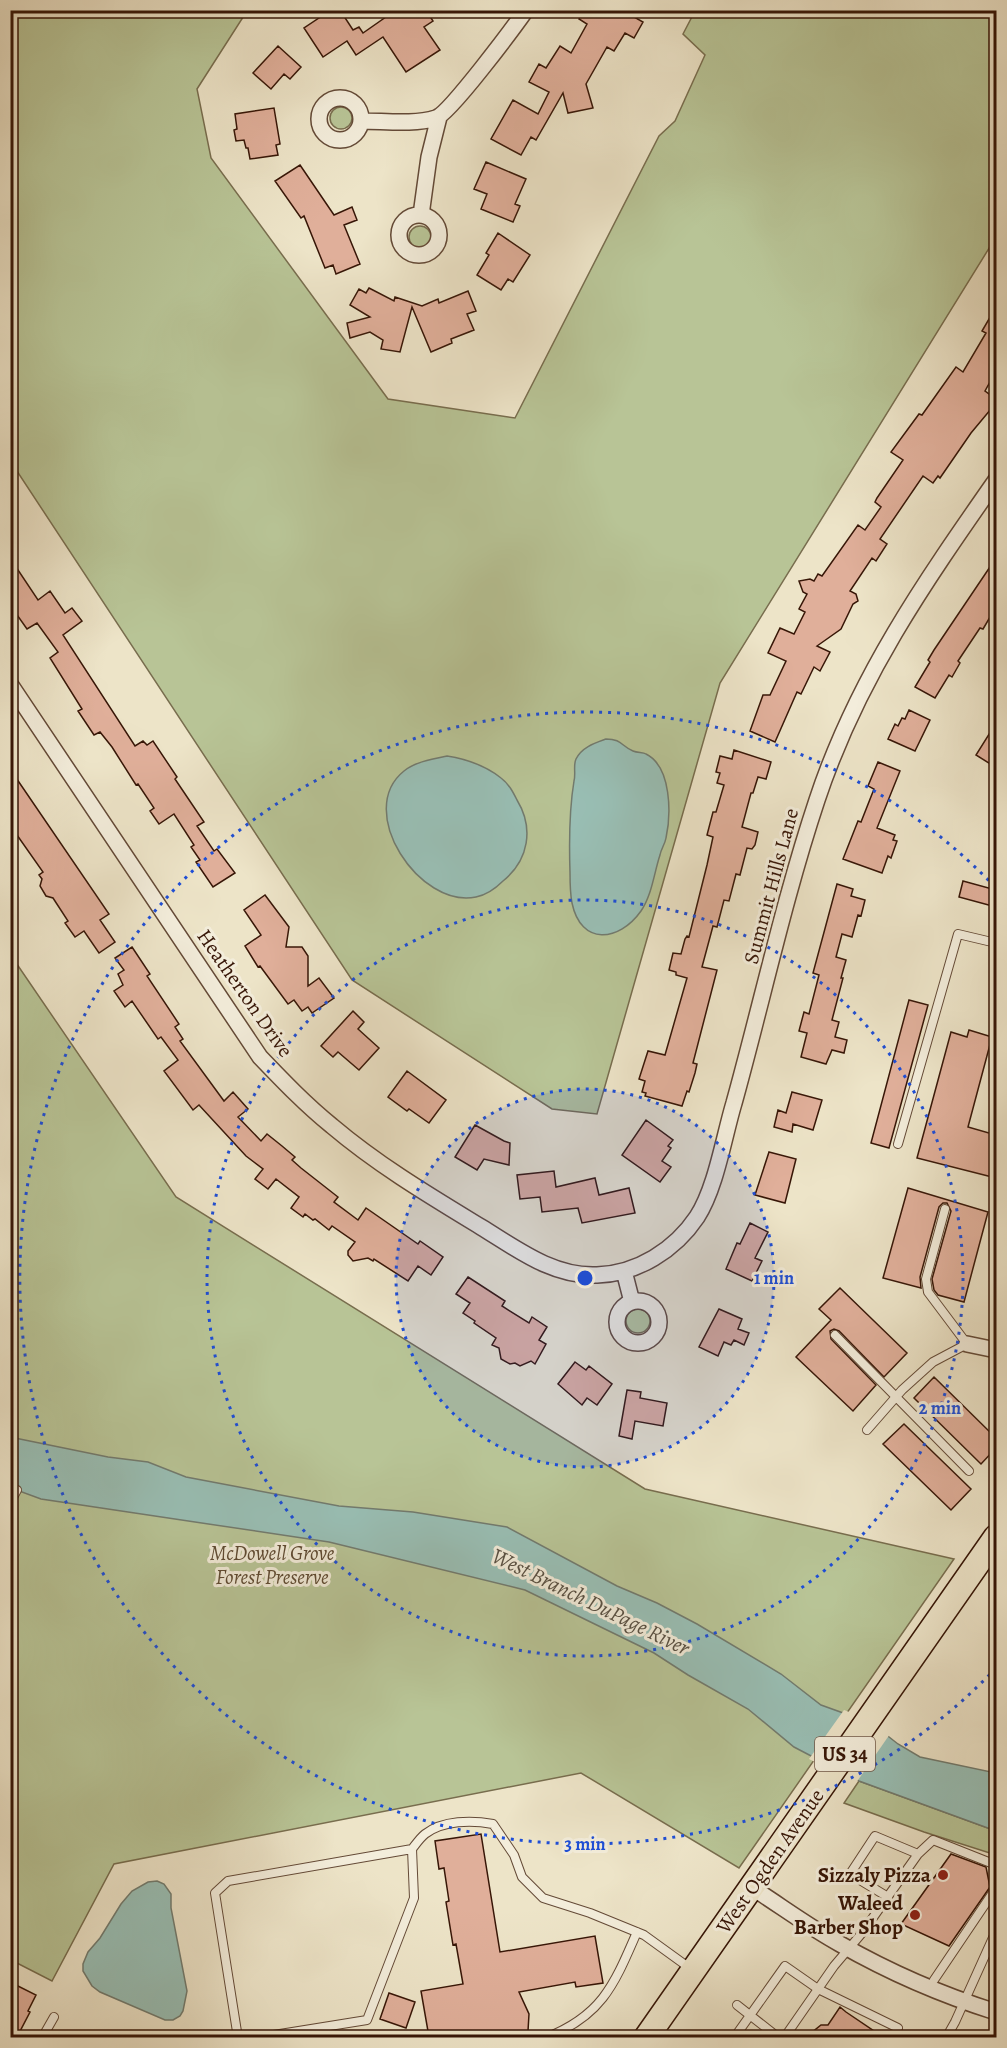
<svg xmlns="http://www.w3.org/2000/svg" width="1007" height="2048" viewBox="0 0 1007 2048" font-family="Alegreya,serif">
<style>
.green{fill:#b8c496;stroke:#786d4e;stroke-width:1.5}
.water{fill:#99bfb5;stroke:#727b6f;stroke-width:1.5}
.pier{fill:#ede4c8}
.building{fill:#e0af9a;stroke:#371607;stroke-width:1.5}
.lines{fill:none;stroke-linecap:round;stroke-linejoin:round}
.service-casing{stroke:#644a37;stroke-width:10}
.minor-casing{stroke:#644a37;stroke-width:18}
.primary-casing{stroke:#371607;stroke-width:27}
.service{stroke:#f3eddb;stroke-width:8}
.minor{stroke:#f3eddb;stroke-width:15}
.primary{stroke:#ede4c8;stroke-width:24}
.ring{fill:none;stroke:#1d4ed8;stroke-width:3;stroke-dasharray:3 6}
.poi-dot{fill:#8f2418;stroke:#f3eddb;stroke-width:2}
.labels{text-anchor:middle;stroke-width:6;stroke-linejoin:round;paint-order:stroke}
.shield{fill:#f3eddb;stroke:#6f5647;stroke-width:1.5}
.shield-label{font-size:20px;font-weight:bold;fill:#371607}
.street-label{font-size:21px;fill:#371607;stroke:#f3eddb}
.park-label{font-size:21px;font-style:italic;fill:#5e4a32;stroke:#f3eddb}
.poi-label{font-size:21px;font-weight:bold;fill:#371607;stroke:#f3eddb;text-anchor:end}
.water-label{font-size:22px;font-style:italic;fill:#595144;stroke:#f3eddb}
.centre{fill:#1d4ed8;stroke:#f3eddb;stroke-width:3}
.ring-label{font-size:18px;text-anchor:middle;font-weight:bold;fill:#1d4ed8;stroke:#f3eddb;stroke-width:6;stroke-linejoin:round;paint-order:stroke}
</style>
<rect width="100%" height="100%" fill="#ede4c8"/>
<filter id="stains"><feTurbulence type="fractalNoise" baseFrequency=".00333" numOctaves="4"/><feColorMatrix values="0 0 0 0 .2 0 0 0 0 .09 0 0 0 0 .02 0 0 0 .5 -.17"/></filter>
<radialGradient id="worn" r=".72"><stop offset=".6" stop-color="#630" stop-opacity="0"/><stop offset="1" stop-color="#630" stop-opacity=".3"/></radialGradient>
<path class="green" d="M10 11H247L197 89 211 158 388 399 515 418 659 136 675 121 705 55 683 34 695 11H996V237L720 683 597 1114 552 1109 352 980 11 462Z
M330 118a11 11 0 1 1 22 0a11 11 0 1 1-22 0Z
M409 237a11 11 0 1 1 22 0a11 11 0 1 1-22 0Z
M10 954 176 1197 645 1489 954 1559 739 1868 581 1773 114 1864 52 1981 11 1960Z
M626 1321a12 12 0 1 1 24 0a12 12 0 1 1-24 0Z
M859 1781 996 1831V1855L924 1832 844 1803Z"/>
<path class="water" d="M606 739C622 739 621 746 633 751 638 753 643 752 646 754 672 767 671 815 666 838 665 844 661 849 660 855 654 873 652 895 641 911 619 942 581 946 572 903 570 893 570 882 570 872 569 841 569 811 574 781 576 774 573 765 576 759 582 747 595 743 606 739Z
M447 756C466 759 486 766 501 778 509 784 513 792 517 800 534 828 529 860 503 881 496 888 486 895 476 897 420 909 354 811 404 771 415 762 432 759 447 756Z
M10 1437 108 1457 148 1462 186 1477 339 1506 413 1512 507 1527 617 1586 657 1603 697 1624 781 1674 821 1705 871 1723 898 1744 920 1757 996 1773V1831L859 1781 794 1747 748 1709 688 1675 654 1653 525 1590 329 1542 41 1499 11 1488Z
M157 1881 164 1884 171 1894V1908L187 1991 183 2011 180 2016 173 2020H165L100 1992 92 1986 83 1971V1964L88 1952 100 1938 121 1904 132 1891 148 1882Z"/>
<path class="pier" d="M844 1710 872 1721 890 1734 856 1783 809 1759Z"/>
<path class="building" d="M331 10H340L353 30 359 27 363 33 396 10H426L433 21 424 27 440 50 406 72 383 37 356 55 347 41 323 57 304 28Z
M584 10H622L643 22 634 38 625 33 614 51 607 47 586 84 593 108 568 113 563 93 536 140 531 137 521 155 491 139 513 100 538 114 549 92 529 82 539 64 546 68 560 46 571 53 587 24 579 19Z
M278 46 301 67 290 79 284 74 271 89 253 73Z
M274 108 280 144 276 145 278 155 250 159 248 148H246L244 140 236 141 234 130 237 129 235 114Z
M486 162 526 179 515 204 520 206 513 222 481 209 487 194 474 189Z
M300 165 334 215 352 207 357 220 344 225 360 264 336 274 333 265 325 268 304 216 301 218 275 181Z
M498 233 530 255 513 282 508 279 501 290 477 275 489 255 486 253Z
M369 288 394 301 395 297 422 306 438 299 439 303 468 291 476 311 467 314 474 330 451 339 452 343 431 352 412 307 400 352 381 349 383 340 370 332 350 338 347 323 370 317 350 305 359 289 366 293Z
M996 307V371L985 391 996 399V403L971 433 940 478 938 476 933 483 923 476 880 539 887 544 876 561 872 558 850 591 856 594 858 601 853 604 841 629 817 646 830 652 820 671 814 667 801 694 797 692 775 742 750 731 763 695H770L786 661 768 653 780 628 794 634 805 612 799 609 807 594 803 592 799 581 810 579 814 581 818 574 822 576 858 525 865 530 881 507 875 502 877 498 903 460 891 452 919 414 922 415 956 367 963 372 986 333 982 331Z
M10 558 38 600 50 591 65 613 72 608 82 621 63 635 135 746 143 741 147 745 153 741 177 777 175 779 204 822 197 826 214 851 217 849 235 873 213 887 196 862 200 860 191 847 194 845 174 814 159 824 150 811 154 808 138 784 136 785 112 747 100 732 94 735 78 711 82 709 50 658 58 652 37 623 27 629 10 605Z
M996 558V607L983 629 980 628 958 661 960 663 952 677 949 675 935 698 915 687 930 662 928 660 934 650Z
M909 710 930 720 915 751 888 739 895 724 898 726 902 718 905 719Z
M996 723V758L992 765 976 755Z
M734 750 771 762 766 779 758 777 753 793H751L742 827 758 832 755 845 752 849 747 848 740 875 736 874 729 901 724 900 717 927 713 926 702 967 717 970 693 1063 697 1064 695 1073 689 1092 687 1091 682 1106 645 1096 646 1093 642 1092 645 1081 639 1079 648 1051 665 1055 687 978 676 975V972L669 970 673 953 681 954 685 939 687 936 689 937 707 865 713 837 707 835 713 812H716L724 785 717 783 720 773 716 772 720 756 732 759Z
M878 762 900 771 877 828 895 835 893 840 897 841 891 858 888 856 882 873 843 859 858 821 861 822 874 789 868 786Z
M10 769 109 914 100 920 115 942 99 953 84 931 75 937 65 923 68 921 53 898 46 896 40 886 42 879 39 875 43 872 17 835 10 839Z
M963 881 996 890V907L959 897Z
M837 884 853 889 851 896 865 900 861 916 858 915 852 937 842 934 836 957 846 960 841 978H843L832 1020 839 1022 835 1037 847 1040 844 1053 832 1050 826 1064 801 1057 807 1033 799 1031 804 1012 809 1014 819 975 813 973Z
M265 895 289 927 286 947H302L308 956V986L319 978 334 998 312 1013 308 1007 302 1011 294 1000 288 1004 260 966 258 967 245 946 261 935 244 910Z
M132 947 150 974 147 976 179 1024 175 1027 183 1039 180 1041 224 1101 233 1092 248 1109 238 1117 261 1141 267 1134 282 1146 295 1157 292 1160 301 1168 338 1197 334 1202 358 1220 366 1208 418 1244 420 1241 443 1257 431 1275 418 1266 408 1281 374 1259 373 1261 368 1258 353 1261 348 1255V1251L355 1242 332 1226 329 1230 315 1219 313 1220 305 1214 303 1217 291 1208 299 1197 276 1179 268 1189 255 1179 263 1169 246 1156 199 1105 193 1110 164 1071 178 1060 161 1037 158 1039 132 1001 125 1007 114 991 123 985 118 974 124 970 115 958Z
M909 1000 928 1005 889 1148 871 1143Z
M353 1011 364 1022 358 1029 379 1048 359 1070 338 1052 333 1057 321 1046Z
M969 1030 992 1037 968 1127 996 1135V1178L917 1158 951 1032 967 1037Z
M407 1071 446 1100 429 1123 409 1109 407 1111 388 1097Z
M792 1092 822 1100 813 1130 793 1124 792 1132 774 1127 778 1110 786 1113Z
M646 1120 673 1140 668 1146 671 1148 662 1161 671 1167 660 1182 622 1155Z
M475 1125 504 1141 510 1143 509 1165 484 1159 477 1170 455 1157Z
M769 1152 796 1159 785 1203 755 1195Z
M554 1171 556 1187 595 1178 599 1195 629 1188 635 1213 582 1223 578 1208 542 1212 540 1197 520 1199 517 1175Z
M908 1188 988 1212 964 1302 938 1295 934 1290 932 1279 951 1211 947 1203H943L939 1207 920 1277 921 1288 883 1278Z
M750 1223 768 1232 755 1258 762 1261 752 1281 726 1269 737 1243 740 1244Z
M468 1277 505 1301 502 1306 529 1323 532 1317 547 1327 539 1340 546 1344 535 1364 531 1361 520 1366 515 1363 510 1364 501 1359 499 1348 492 1345 496 1338 474 1323 475 1321 463 1313 470 1303 456 1294Z
M840 1288 907 1353 884 1377 839 1331 834 1329 830 1331 831 1339 876 1385 853 1411 796 1357 831 1320 819 1309Z
M719 1309 742 1319 738 1329 749 1333 744 1345 734 1340 731 1345 724 1342 718 1356 699 1347Z
M575 1362 586 1370 589 1366 612 1384 597 1405 587 1398 582 1405 558 1384Z
M934 1377 996 1438V1448L981 1464 914 1398Z
M627 1390 641 1392 640 1398 667 1403 663 1426 635 1421 632 1439 619 1436Z
M904 1424 971 1489 951 1510 883 1444Z
M481 1834 500 1952 595 1936 603 1983 576 1987 575 1982 519 1992 529 2014 528 2031 523 2032 524 2037H429L421 1991 463 1984 456 1944 453 1945 446 1902 449 1901 444 1868 439 1869 435 1841Z
M951 1854 986 1867 990 1887 949 1946 901 1924Z
M10 1982 36 1995 28 2011 30 2012 17 2037H10Z
M389 1993 415 2002 406 2028 380 2019Z
M840 2007 846 2012 883 2037H806L821 2025H828Z"/>
<g class="lines">
<defs>
<path id="service" d="M898 1144 958 934 996 943
M835 1335 969 1471
M867 1430 902 1390 933 1362 967 1344 928 1292 926 1279 945 1209
M10 1503 17 1490
M412 1849C416 1844 420 1838 425 1834 443 1820 472 1820 493 1824L514 1855 522 1877 543 1898 590 1913 644 1935 691 1969
M918 1854 933 1840 996 1865
M934 1980 996 1888
M737 2005 779 2038
M42 2038 54 2017
M238 2038 215 1893 228 1881 412 1849 414 1898 367 2020 255 2038
M545 2038C602 2016 614 1985 637 1932
M734 2038 785 1966 818 1989 898 2028
M784 2038 834 1966 862 1933 918 1854 875 1836 850 1874 888 1897
M946 2038 955 2022 996 1931"/>
<path id="minor" d="M319 119a21 21 0 1 1 42 0a21 21 0 1 1-42 0Z
M361 121C385 121 413 125 436 118 450 113 514 27 526 10
M399 235a20 20 0 1 1 40 0a20 20 0 1 1-40 0Z
M421 215 429 157 439 117
M10 684 260 1057C283 1081 306 1105 332 1126 378 1165 430 1196 481 1227 517 1249 553 1277 597 1275 637 1274 675 1250 697 1217 716 1188 724 1136 734 1103 762 1002 784 899 817 800 857 679 924 583 996 480
M624 1271 632 1302
M617 1322a21 21 0 1 1 42 0a21 21 0 1 1-42 0Z
M967 1344 996 1350
M751 1887C781 1906 809 1927 840 1944 889 1972 942 1995 996 2012"/>
<path id="primary" d="M646 2038 996 1537"/>
</defs>
<use href="#service" class="service-casing"/>
<use href="#minor" class="minor-casing"/>
<use href="#primary" class="primary-casing"/>
<use href="#service" class="service"/>
<use href="#minor" class="minor"/>
<use href="#primary" class="primary"/>
</g>
<circle cx="585" cy="1278" r="189" fill="#1d4ed8" fill-opacity=".12"/>
<g class="ring">
<circle cx="585" cy="1278" r="189"/>
<circle cx="585" cy="1278" r="378"/>
<path d="M996 1668A566 566 0 1 1 996 888"/>
</g>
<g class="poi-dot">
<circle cx="943" cy="1875" r="6"/>
<circle cx="915" cy="1915" r="6"/>
</g>
<g class="labels">
<rect class="shield" x="815" y="1737" width="60" height="34" rx="4.5"/>
<g class="shield-label">
<text x="845" y="1761">US 34</text>
</g>
<g class="street-label">
<text transform="translate(771 886) rotate(-75)" y="7">Summit Hills Lane</text>
<text transform="translate(245 993) rotate(55)" y="7">Heatherton Drive</text>
<text transform="translate(770 1861) rotate(-55)" y="7">West Ogden Avenue</text>
</g>
<g class="park-label">
<text x="272" y="1560">McDowell Grove<tspan x="272" dy="24">Forest Preserve</tspan></text>
</g>
<g class="poi-label">
<text x="931" y="1882">Sizzaly Pizza</text>
<text x="903" y="1910">Waleed<tspan x="903" dy="24">Barber Shop</tspan></text>
</g>
<g class="water-label">
<text transform="translate(591 1601) rotate(26)" y="8">West Branch DuPage River</text>
</g>
</g>
<circle cx="585" cy="1278" r="9" class="centre"/>
<g class="ring-label">
<text x="774" y="1284">1 min</text>
<text x="940" y="1414">2 min</text>
<text x="585" y="1850">3 min</text>
</g>
<rect width="1007" height="2048" fill="none" stroke="#ede4c8" stroke-width="36"/>
<rect x="12" y="12" width="983" height="2024" fill="none" stroke="#371607" stroke-width="3"/>
<rect x="18" y="18" width="971" height="2012" fill="none" stroke="#371607" stroke-width="1.5"/>
<rect width="100%" height="100%" filter="url(#stains)"/>
<rect width="100%" height="100%" fill="url(#worn)"/>
</svg>
